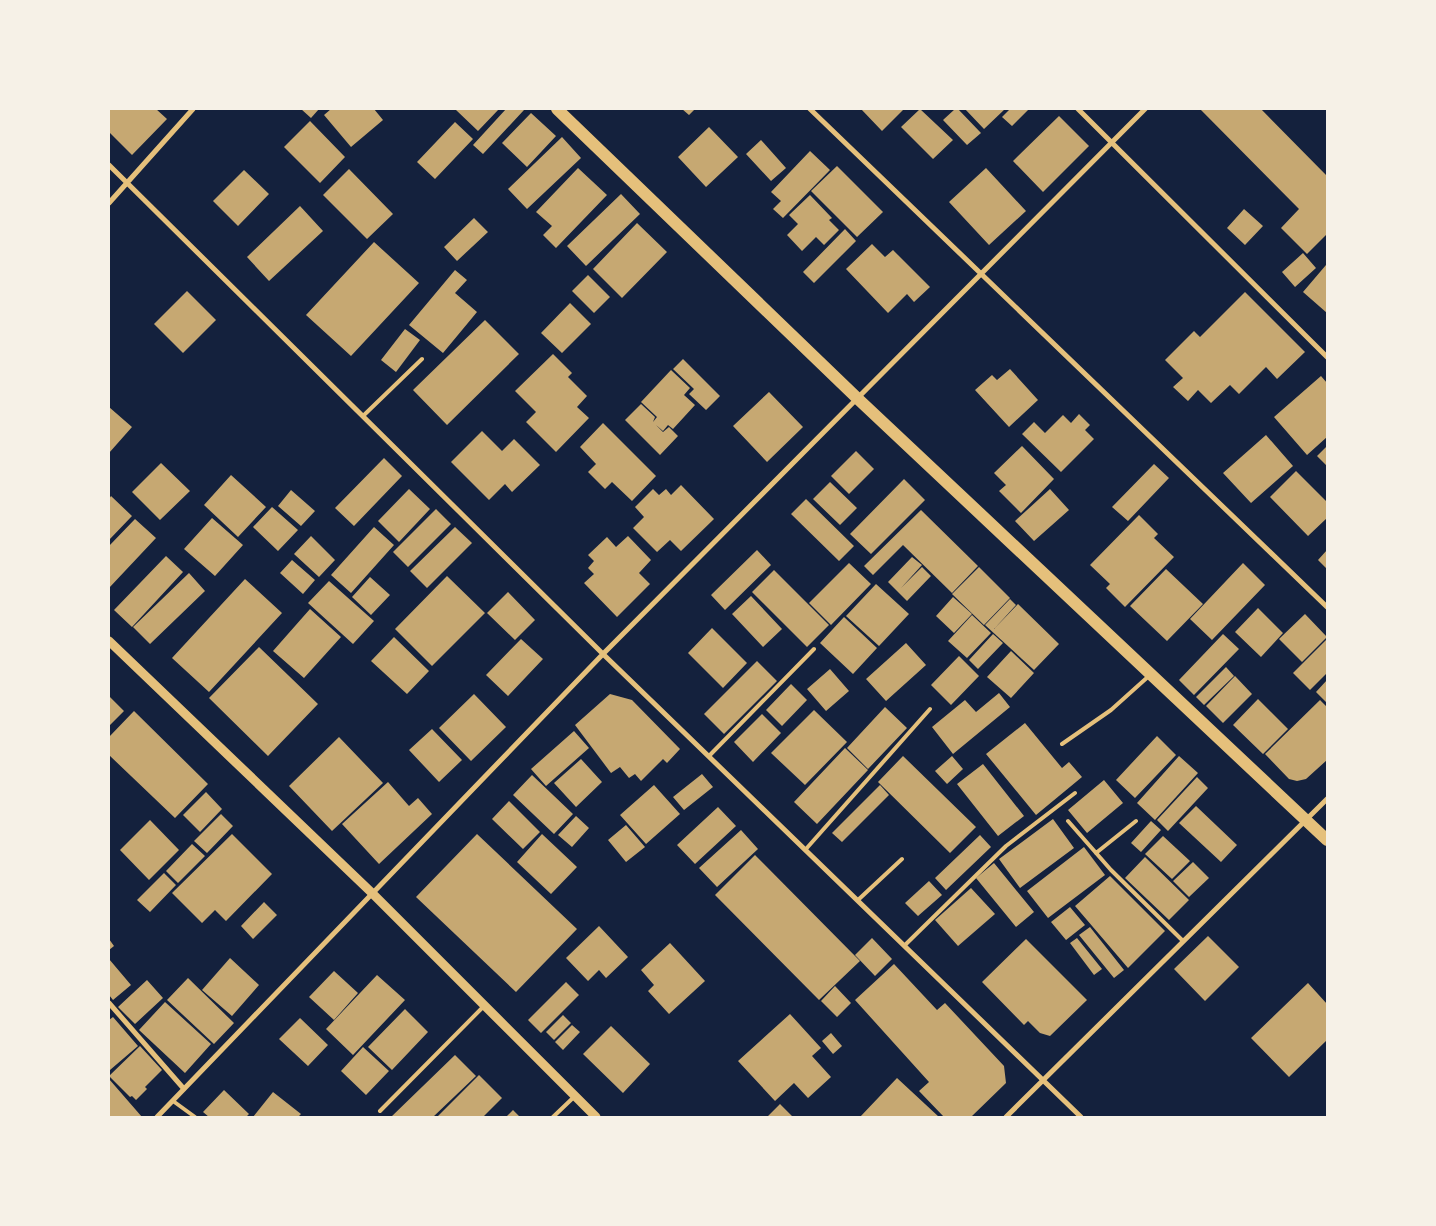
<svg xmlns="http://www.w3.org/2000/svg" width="1436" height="1226" font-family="Poppins,sans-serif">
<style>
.building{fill:#c6a872}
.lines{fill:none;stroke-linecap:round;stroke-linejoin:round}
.service{stroke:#e5c07b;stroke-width:4}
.minor{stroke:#e5c07b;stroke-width:5}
.tertiary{stroke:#e5c07b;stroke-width:9}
.primary{stroke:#e5c07b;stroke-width:12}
</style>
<rect width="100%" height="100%" fill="#14213d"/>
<!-- building -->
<path class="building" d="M109,109H156L167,119L132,155L109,132Z
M301,109H319L311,118Z
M331,109H374L383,120L351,147L324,115Z
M457,109H499L478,131L456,110Z
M506,109L524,110L483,154L473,145Z
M682,109H695L689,115Z
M861,109H904L882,131Z
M920,109L953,140L933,159L901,127Z
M955,109H958L981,133L967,145L943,120Z
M965,109H1005L984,129Z
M1010,109H1029L1012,126L1002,117Z
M1200,109H1261L1327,176V234L1307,254L1281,228L1299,209Z
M531,113L556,136L527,167L502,143Z
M1059,116L1089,146L1043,192L1013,161Z
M310,121L345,157L320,183L284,147Z
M455,122L473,139L435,179L417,162Z
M709,127L738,157L706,187L678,157Z
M562,137L581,158L527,209L508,189Z
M761,140L786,168L771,181L746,154Z
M810,151L830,170L783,218L773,209L781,201L771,192Z
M837,166L883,212L857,237L811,191Z
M578,168L607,195L556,248L543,235L552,226L536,212Z
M986,168L1026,211L989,245L949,202Z
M349,169L393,214L367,239L323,195Z
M244,170L269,194L238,226L213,201Z
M621,194L640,214L586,266L567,246Z
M810,195L832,218L829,220L839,230L824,245L816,237L802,251L787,235L798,224L789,215Z
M300,206L323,231L269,281L247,257Z
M1244,209L1263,226L1245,245L1227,228Z
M474,218L488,232L457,261L444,247Z
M637,223L667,252L622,298L593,269Z
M845,229L856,241L814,283L803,272Z
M374,242L419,283L351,356L306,315Z
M872,244L885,257L893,250L930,287L914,302L907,294L888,313L846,269Z
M1303,253L1316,268L1295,287L1282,272Z
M1326,265L1327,267V313L1303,292Z
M455,270L467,280L455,293L477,312L443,353L409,325Z
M588,275L610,297L594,313L572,291Z
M187,291L216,320L183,353L154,324Z
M1245,292L1305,352L1277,379L1266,367L1239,394L1230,385L1211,403L1198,390L1188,401L1173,387L1183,378L1165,360L1194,331L1200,337Z
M570,303L591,324L562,353L541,333Z
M485,320L519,354L447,425L413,390Z
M405,329L420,340L396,372L381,360Z
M553,354L572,373L568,377L587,396L577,407L589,418L556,452L526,422L536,412L515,391Z
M683,359L720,396L706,410L689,394L694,389L673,369Z
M1010,369L1038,400L1009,427L975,390L992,375L997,380Z
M671,370L690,388L684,395L695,405L673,429L668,425L663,431L656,425L663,432L669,427L678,436L660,455L625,420L641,404L655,417L653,422L657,417L641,402Z
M1321,376L1327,383V437L1307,455L1274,417Z
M769,392L803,427L767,462L733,426Z
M109,407L132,427L109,453Z
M1079,414L1090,425L1085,430L1094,439L1061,472L1022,434L1034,422L1045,433L1063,415L1071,423Z
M603,423L656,476L632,501L612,482L605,489L588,472L596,464L580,447Z
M482,431L502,451L514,439L540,465L512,492L505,484L489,500L451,462Z
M1266,435L1293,466L1251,503L1223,473Z
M1022,446L1054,479L1021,513L999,491L1006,485L994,473Z
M1327,446V466L1317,456Z
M856,451L874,469L849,494L831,476Z
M384,458L402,476L354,526L335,508Z
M161,463L190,491L160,520L132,492Z
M1154,464L1169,478L1128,521L1112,507Z
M1296,471L1327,502V518L1308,536L1270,497Z
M231,475L266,507L238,537L204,505Z
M904,479L925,500L871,554L850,534Z
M830,482L857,508L840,525L813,499Z
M681,485L714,519L681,551L670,540L657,552L633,528L644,517L635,507L653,489L659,495L666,489L671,495Z
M409,489L430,509L399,542L378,521Z
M1050,489L1069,510L1034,541L1015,521Z
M291,490L315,511L301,526L278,506Z
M111,496L132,516L109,540V499Z
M806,499L854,546L839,561L791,514Z
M272,507L298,530L278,551L253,527Z
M436,509L451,524L408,567L393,552Z
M921,510L978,566L952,593L903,545L873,575L864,566Z
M1139,515L1158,534L1154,538L1174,557L1125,607L1106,588L1110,584L1090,565Z
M212,518L243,545L215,576L184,549Z
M135,519L156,538L109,588V546Z
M374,527L394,545L351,593L331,575Z
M455,527L472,543L427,588L410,571Z
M311,536L335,560L319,577L294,554Z
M628,536L651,560L639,573L650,584L617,617L584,583L594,574L588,568L594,561L588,555L607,537L616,547Z
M757,550L771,565L725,610L711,595Z
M1327,550V569L1318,560Z
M166,556L183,572L132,627L114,610Z
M912,557L922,565L901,588L922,567L931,576L907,601L888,582Z
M292,560L315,580L303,594L280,573Z
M849,563L871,584L831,625L809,603Z
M1243,563L1265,585L1212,640L1190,619Z
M979,567L1010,598L984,625L952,594Z
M1166,569L1203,604L1167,641L1130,606Z
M774,570L829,625L807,647L752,592Z
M189,573L205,591L150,644L133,627Z
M447,576L485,613L432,666L395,629Z
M370,577L390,595L371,615L352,597Z
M245,579L282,613L209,692L172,658Z
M329,581L374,621L353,644L308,603Z
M876,584L909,614L879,646L846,616Z
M508,592L535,620L515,640L487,613Z
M751,596L782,629L763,647L732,614Z
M953,597L972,614L954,633L936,616Z
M1010,599L1016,605L994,629L1018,604L1059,644L1034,670L985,625Z
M1258,608L1283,633L1261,657L1235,632Z
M310,609L341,637L304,678L273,651Z
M1305,614L1327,637L1302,662L1279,639Z
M972,615L991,633L967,658L948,641Z
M844,617L877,648L853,674L820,643Z
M712,628L747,663L723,688L688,653Z
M993,634L1003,643L978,669L969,660Z
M1223,634L1239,649L1194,695L1179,680Z
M394,637L429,671L407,694L371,661Z
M521,639L543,659L508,696L486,675Z
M1327,639V673L1310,690L1293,673Z
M906,643L926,665L886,701L866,679Z
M259,647L318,704L268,756L209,698Z
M1011,651L1034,673L1011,698L987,677Z
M959,656L979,676L951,705L931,685Z
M757,661L777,681L724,734L704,714Z
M1226,667L1234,676L1204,705L1196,697Z
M830,669L849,691L826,711L807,689Z
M1235,676L1252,694L1223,723L1206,706Z
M1327,680V703L1316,692Z
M791,684L807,700L782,726L766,710Z
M999,693L1010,707L953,754L932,727L965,700L976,712Z
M474,694L506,727L471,761L439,728Z
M610,694L632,700L680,749L667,763L663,759L641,781L635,774L629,778L620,767L611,773L575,725Z
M109,696L124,711L109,726Z
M1258,699L1288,729L1263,754L1233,725Z
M1320,700L1327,707V760L1306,779L1297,781L1289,779L1265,754Z
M885,707L907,728L868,769L847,748Z
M814,710L847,742L805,785L771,753Z
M134,711L208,784L175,818L109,755V737Z
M762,714L781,733L753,762L734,742Z
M1025,723L1062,768L1069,762L1082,777L1036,815L986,754Z
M432,729L462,760L439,782L409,750Z
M574,731L589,748L546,786L531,769Z
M1157,736L1176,755L1135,798L1116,780Z
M339,737L383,783L332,831L289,786Z
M845,748L868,770L817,824L794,802Z
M903,756L976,827L950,853L878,782Z
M952,756L963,769L947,784L935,771Z
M1179,756L1198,773L1155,820L1137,803Z
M581,759L602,782L576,807L554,783Z
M983,764L1024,816L998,836L957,784Z
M702,774L713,787L684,810L673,797Z
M532,775L573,814L554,834L513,795Z
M1197,777L1208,788L1168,831L1157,820Z
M1104,780L1123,803L1087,833L1068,810Z
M388,782L409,806L418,798L432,814L379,864L342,824Z
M654,785L680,814L646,844L620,815Z
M880,785L889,795L842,842L832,833Z
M206,792L222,809L200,832L183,815Z
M509,801L540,832L523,849L492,819Z
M1196,806L1237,845L1221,862L1179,823Z
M718,807L736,826L695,864L677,845Z
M221,814L233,826L207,853L194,841Z
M576,816L589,828L572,847L558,835Z
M1053,819L1074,848L1020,888L999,859Z
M150,820L179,850L149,880L120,850Z
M1151,821L1161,830L1141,852L1131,843Z
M626,825L645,847L626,862L608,840Z
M741,830L758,849L717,887L699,868Z
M232,834L272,874L226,921L215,910L202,923L172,893Z
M477,834L577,929L516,992L416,897Z
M542,834L577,867L551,894L517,862Z
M980,835L991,847L946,890L935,878Z
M1163,836L1190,861L1172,879L1145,854Z
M192,844L205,856L178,883L166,871Z
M1084,847L1105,875L1048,918L1027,891Z
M755,855L860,961L819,1000L715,895Z
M1145,857L1189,900L1169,920L1125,878Z
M1193,862L1209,878L1189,897L1173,881Z
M994,863L1034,912L1016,927L976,878Z
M164,873L176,885L150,912L137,900Z
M1110,876L1165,931L1128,968L1075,906Z
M929,881L942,895L918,916L905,903Z
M971,888L995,914L958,946L935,920Z
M264,902L277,915L253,939L241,926Z
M1070,907L1085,925L1066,940L1051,922Z
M599,926L628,957L606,978L599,970L588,981L566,958Z
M1090,927L1124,970L1114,978L1079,935Z
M1208,936L1239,967L1205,1001L1174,969Z
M872,938L892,959L875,976L855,955Z
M1077,938L1102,969L1094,975L1070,943Z
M109,939L114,946L109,950Z
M1026,939L1087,1000L1050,1036L1040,1033L1028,1021L1024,1025L982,982Z
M670,943L705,981L669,1014L648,991L654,985L641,970Z
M230,958L259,985L232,1016L202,990Z
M109,959L131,985L113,1000L109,995Z
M894,964L937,1010L945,1003L1004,1066L1006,1083L971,1117H944L919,1091L929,1082L855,1000Z
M334,971L358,993L334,1020L309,997Z
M377,975L405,1000L353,1055L326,1029Z
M188,978L234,1023L214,1044L167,1000Z
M147,980L163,998L135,1024L118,1007Z
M566,982L579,995L541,1033L528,1020Z
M1308,983L1327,1004V1040L1289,1077L1251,1038Z
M835,986L851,1003L837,1017L821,1001Z
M165,1002L211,1044L185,1073L139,1030Z
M405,1009L428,1032L392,1070L368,1047Z
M790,1014L821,1048L812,1056L831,1077L808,1098L794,1083L775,1101L738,1061Z
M563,1015L571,1023L554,1040L546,1032Z
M113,1017L138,1046L110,1070L109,1020Z
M300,1018L328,1045L308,1066L279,1039Z
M572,1025L580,1032L563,1050L555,1042Z
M611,1026L650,1064L623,1093L583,1054Z
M831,1033L842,1046L833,1054L822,1041Z
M140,1046L162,1070L145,1087L147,1089L136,1100L132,1096L130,1097L109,1076Z
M363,1047L389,1071L366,1095L341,1071Z
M455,1055L476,1076L433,1117H391Z
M479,1075L502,1098L483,1117H437Z
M897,1078L939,1117H860Z
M109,1079L142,1117H109Z
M224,1090L249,1114L246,1117H209L203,1112Z
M273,1092L301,1114L298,1117H253Z
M780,1104L793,1117H767Z
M513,1110L520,1117H506Z"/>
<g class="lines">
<!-- service -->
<path class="service" d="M363,416L422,359
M1062,744L1111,710L1150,675
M709,756L814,649
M1068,821L1111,870L1183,941
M806,849L930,709
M1096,853L1136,821
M858,900L902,859
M905,945L1006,846L1075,793
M173,1101L195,1117
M380,1111L484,1006
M553,1117L575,1096"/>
<!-- minor -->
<path class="minor" d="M810,109L1327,607
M1078,109L1327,357
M109,165L603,654L1081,1117
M109,203L193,109
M109,1003L184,1089
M157,1117L603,654L1145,109
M1006,1117L1327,799"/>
<!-- tertiary -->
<path class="tertiary" d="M109,641L372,893L596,1117"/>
<!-- primary -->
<path class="primary" d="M557,109L857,398L1327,840"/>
</g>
<!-- border -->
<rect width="1436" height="1226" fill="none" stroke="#f6f1e7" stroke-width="220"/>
</svg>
